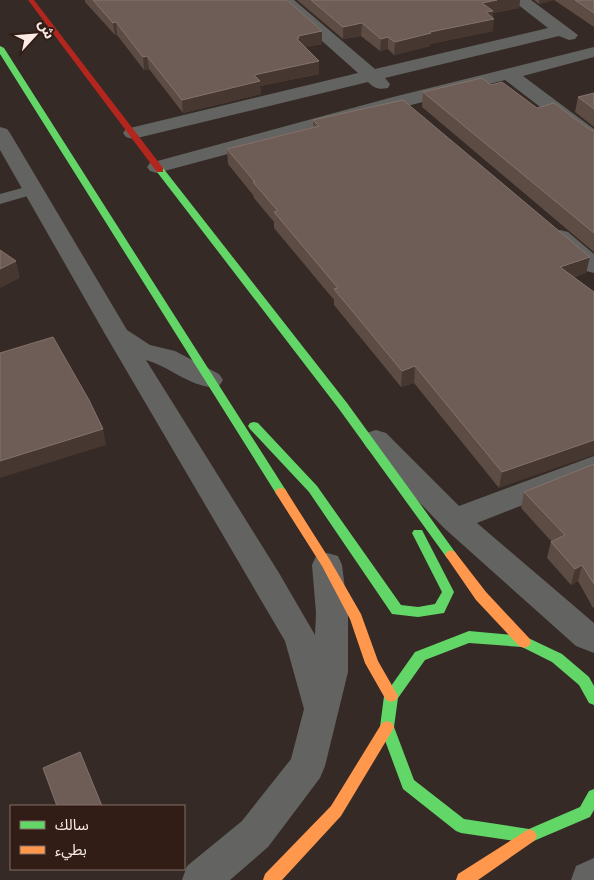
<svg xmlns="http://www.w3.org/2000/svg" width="594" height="880" font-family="'IBM Plex Sans','Noto Sans Arabic',sans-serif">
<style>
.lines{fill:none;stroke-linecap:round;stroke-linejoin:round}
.lane{fill:#636461;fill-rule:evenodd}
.street{fill:#636461;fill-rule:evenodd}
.fast{fill:#63d668;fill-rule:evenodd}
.slow{fill:#ff974d;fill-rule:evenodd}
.jam{fill:#b3261e;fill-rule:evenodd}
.wall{fill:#5d4c44}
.shaded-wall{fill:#463730}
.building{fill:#6e5d56;stroke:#84736c}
</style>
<rect width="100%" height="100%" fill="#352a25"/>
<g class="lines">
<!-- lane -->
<path class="lane" d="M33,185L38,187L41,190L38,193L0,204V194Z"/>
<!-- street -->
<path class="street" d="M276,0H294L375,69L548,28L512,0H531L578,35L575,39L569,40L559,36L385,78L390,84L388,88C378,90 374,88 368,82L133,139L126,137L123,133L126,129L358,73Z
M594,47V57L523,76L594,129V145L587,143L505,80L157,173L150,171L147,167L150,163L393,97Z
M0,127L7,129L10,133L127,330L150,345L175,351L219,374L223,380L219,386C197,392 169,366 146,360L279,573L315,635L316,613L312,565L316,556L327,553L338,556L342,565L348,613V672L325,766L320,778L268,847L230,880H182L187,866L242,821L291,759L304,709L285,641L105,334L0,150Z
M560,230L568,232L594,254V273L586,271L552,242L549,237L552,232Z
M376,430L386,433L459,506L594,456V477L477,523L594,623V653L576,646L444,528L366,447L362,440L366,433Z
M594,858V880H571L576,866Z"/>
<!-- fast -->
<path class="fast" d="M0,46L4,48L285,489L287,492L285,495H277L0,54Z
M160,167L163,168L347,403L455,552L457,555L455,558L451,560L447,558L339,409L157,172L156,170Z
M254,422L258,423L317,486L401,605L418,607L435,604L442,592L412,533L414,530H422L454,592L444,613L418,617L392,614L309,492L250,429L248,426L250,423Z
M469,631L524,636L562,654L589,677L594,686V705L589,703L579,685L552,662L522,647L469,643L425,660L398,698L394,727L414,780L464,819L529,829L580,807L589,791L594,789V810L590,817L529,843L461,833L456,831L403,789L380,727L384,696L415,652Z"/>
<!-- slow -->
<path class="slow" d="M281,488L285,489L330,560L361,614L378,661L398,696L396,700L391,702L386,700L365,663L350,619L322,566L275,492L277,489Z
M451,550L455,552L486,592L529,638L531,642L529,646L524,648L519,646L476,600L445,555L447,552Z
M387,721L392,723L394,727L392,731L341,816L282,880H263L265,874L331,806L382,723Z
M529,829L534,831L537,836L534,841L478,880H456L458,874Z"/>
<!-- jam -->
<path class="jam" d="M28,0H34L163,168V172H157Z"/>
</g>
<!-- wall -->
<path class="wall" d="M85,0H287L322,31V44L305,47L319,74L260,86L261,94L183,113L149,69L144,70L117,35H115L85,2Z
M297,0H520L519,8L493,13V31L430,44V46L394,55L388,49L380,51L361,36L343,39Z
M534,0H594V27L554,0L539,4Z
M491,85L537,108L594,131V252L422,107L423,92Z
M594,93V127L575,112L578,97Z
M313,120L586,273L574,277L499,488L414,383L401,387L334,305V300L274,228V222L254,198L253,195L228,164L227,149L313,127Z
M594,464V607L593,608L578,581L571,585L547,558L551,541L521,508L524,492Z"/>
<!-- shaded-wall -->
<path class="shaded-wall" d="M497,0H520L519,8L493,13L492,19H494L493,31L430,44V46L394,55L395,42L430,32L482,3Z
M539,0H554L539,4Z
M116,22L117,35H115L113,23Z
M362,23L361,36L343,39V27Z
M322,31V44L299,49L297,39L298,36Z
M388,37V49L380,51L381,39Z
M147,56L149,69L144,70L143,57Z
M319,61V74L260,86L261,94L183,113L182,100L254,75Z
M590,257L586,273L557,283L560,267Z
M16,261L20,278L0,288V269Z
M415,366L414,383L401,387L402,371Z
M103,429L106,445L0,478V461Z
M594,440V455L499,488L502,472Z
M582,565L578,581L571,585L575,569Z"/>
<!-- building -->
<path class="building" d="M93,0H287L322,31L298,36L299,38L297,39L319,61L254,75L260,81L182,100L147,56L143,57L116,22L113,23Z
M311,0H497L482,3L493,11L486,12L494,19L430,32L431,33L395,42L388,37L381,39L362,23L343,27Z
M575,0H594V13Z
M482,78L491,85L502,82L537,108L554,103L589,129L594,131V233L423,92Z
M594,93V109L578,97Z
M403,100L590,257L560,267L594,292V440L502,472L415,366L402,371L334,289L338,288L274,212L278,211L253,182H255L227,149L319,126L313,120Z
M0,250L16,261L0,269Z
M53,337L89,400L103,429L0,461V353Z
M594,464V584L582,565L575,569L551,542L565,535L524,492Z
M80,752L102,806H57L43,768Z"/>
<!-- legend -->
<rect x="10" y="805" width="175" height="65" fill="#311d15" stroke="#816f69"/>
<rect x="20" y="821" width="25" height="8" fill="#63d668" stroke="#816f69"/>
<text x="55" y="830" font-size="15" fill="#faebe6">سالك</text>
<rect x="20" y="846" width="25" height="8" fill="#ff974d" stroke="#816f69"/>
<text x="55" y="855" font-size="15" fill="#faebe6">بطيء</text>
<!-- north arrow -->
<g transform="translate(35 35) rotate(64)" stroke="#311d15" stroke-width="4" paint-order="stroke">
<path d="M0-4L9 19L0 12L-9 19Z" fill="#faebe6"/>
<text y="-8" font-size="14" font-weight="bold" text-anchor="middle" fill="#faebe6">ش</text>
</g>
</svg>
